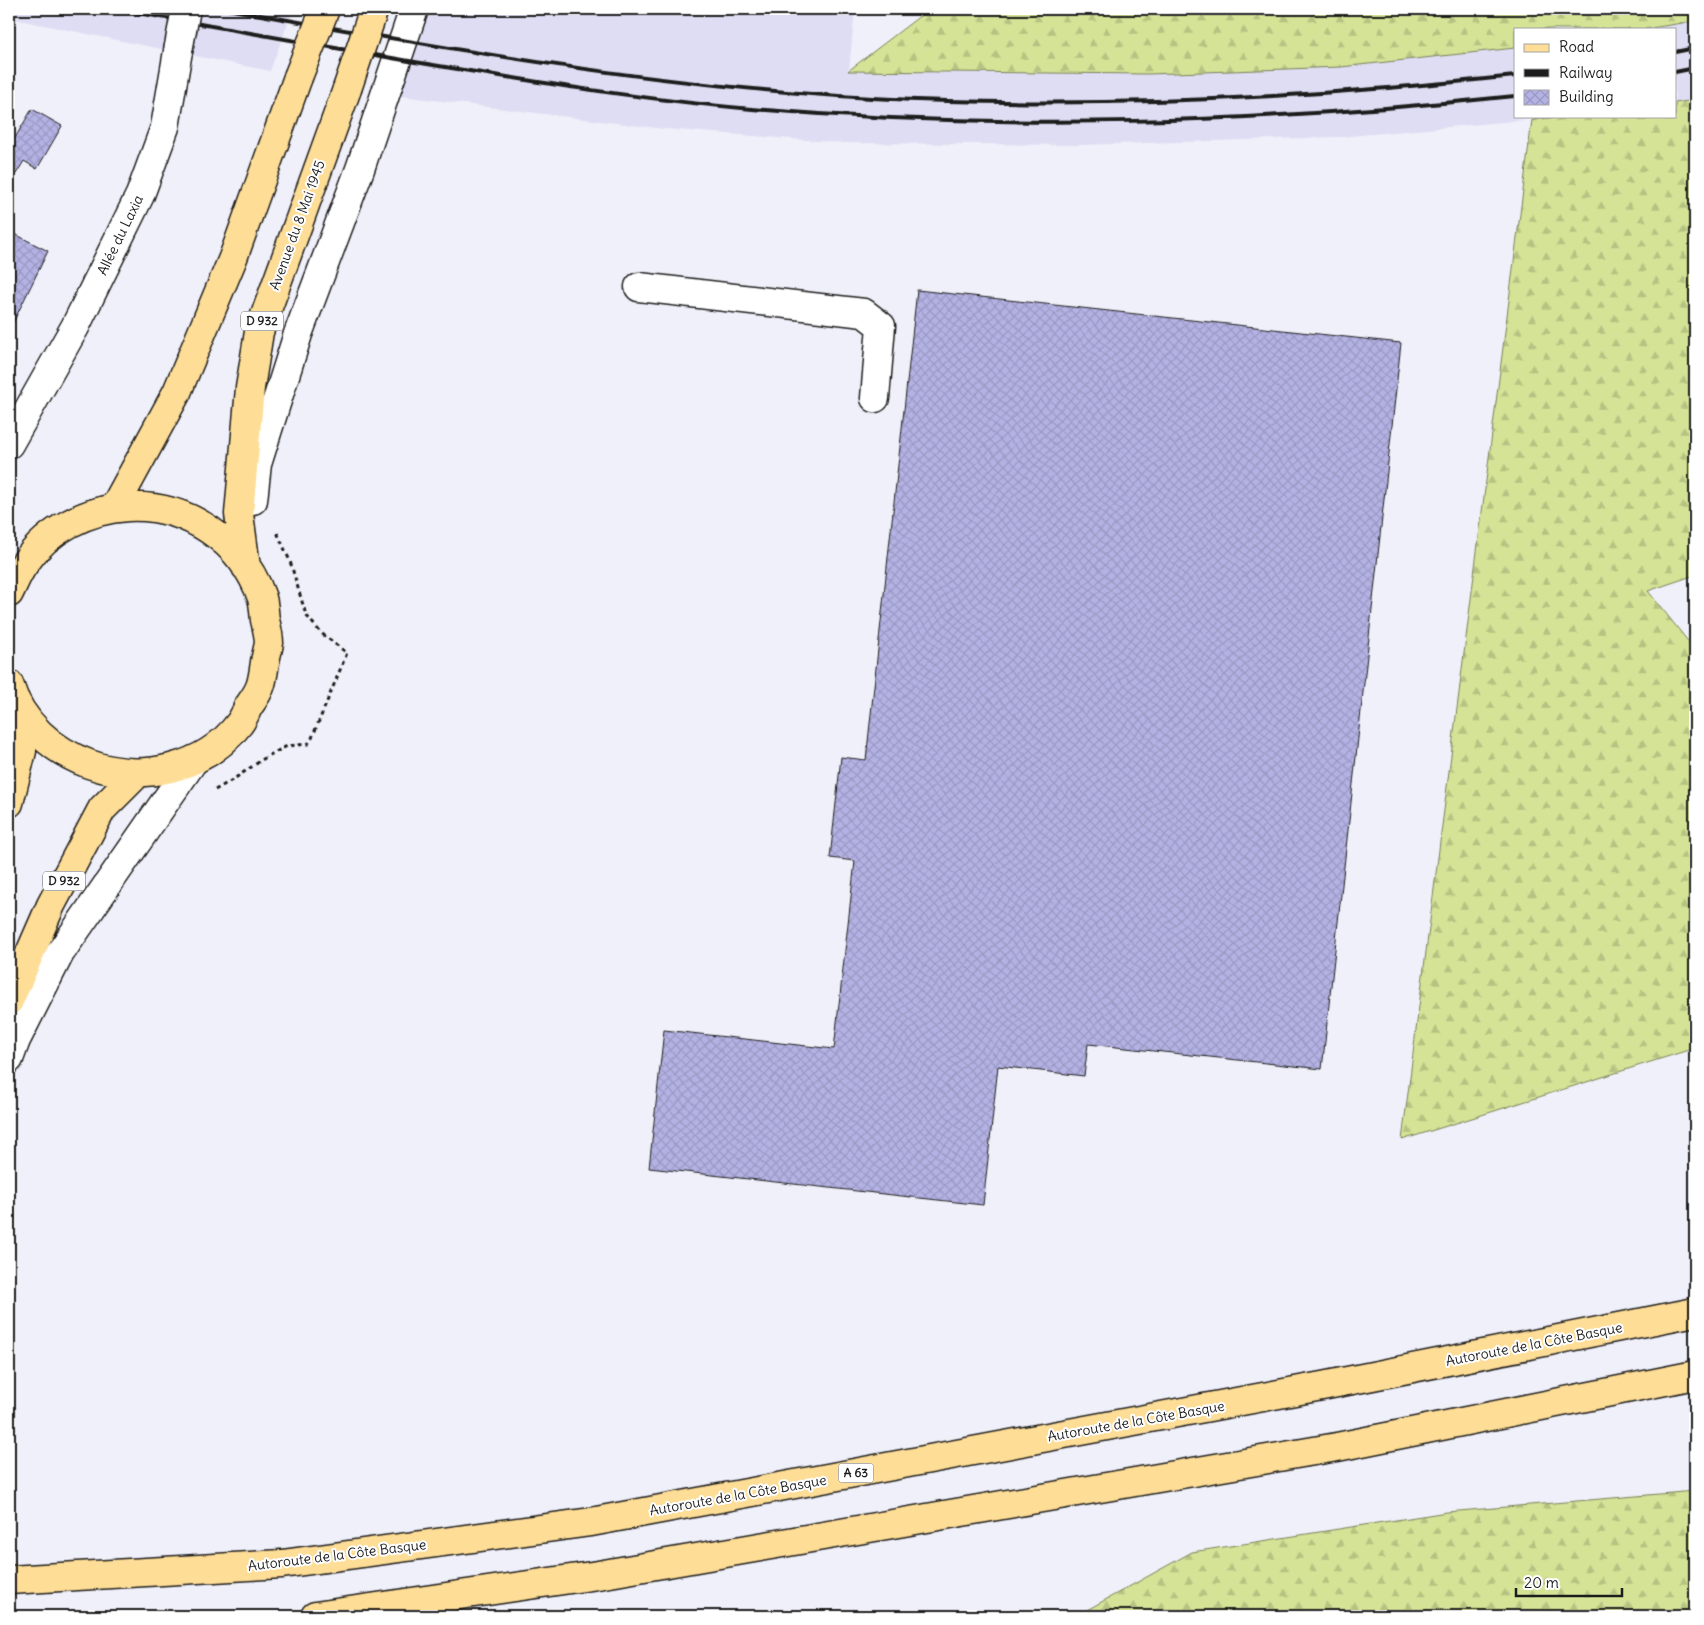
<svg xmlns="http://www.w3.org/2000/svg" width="1704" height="1625" font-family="Delius,sans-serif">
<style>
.built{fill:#deddf3}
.forest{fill:url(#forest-firs);stroke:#788059}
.building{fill:url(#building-cross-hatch);stroke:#1c1c1c}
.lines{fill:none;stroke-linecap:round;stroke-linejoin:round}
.minor-casing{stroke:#1c1c1c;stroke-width:31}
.major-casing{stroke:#1c1c1c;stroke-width:31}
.highway-casing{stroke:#1c1c1c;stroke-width:31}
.path{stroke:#1c1c1c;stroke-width:3;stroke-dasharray:4 4;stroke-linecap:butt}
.minor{stroke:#fff;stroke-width:28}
.major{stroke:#fedd96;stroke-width:28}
.highway{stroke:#fedd96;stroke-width:28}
.rail{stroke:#1c1c1c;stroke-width:4}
.minor-bridge-casing{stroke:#1c1c1c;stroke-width:31;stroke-linecap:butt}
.major-bridge-casing{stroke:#1c1c1c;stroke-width:31;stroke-linecap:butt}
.minor-bridge{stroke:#fff;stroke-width:28}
.major-bridge{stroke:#fedd96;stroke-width:28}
.labels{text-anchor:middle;stroke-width:4;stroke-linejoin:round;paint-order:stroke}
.shield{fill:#fff;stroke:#606060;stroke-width:1}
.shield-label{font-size:12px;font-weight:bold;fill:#1c1c1c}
.street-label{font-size:14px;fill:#1c1c1c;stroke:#fff}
</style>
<defs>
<pattern id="forest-firs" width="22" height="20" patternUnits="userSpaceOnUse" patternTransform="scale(1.25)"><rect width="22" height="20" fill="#d4e396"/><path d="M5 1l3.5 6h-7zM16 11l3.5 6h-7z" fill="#b5c281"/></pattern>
<pattern id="building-cross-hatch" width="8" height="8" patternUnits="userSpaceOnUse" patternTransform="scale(1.25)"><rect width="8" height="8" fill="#b4b2e4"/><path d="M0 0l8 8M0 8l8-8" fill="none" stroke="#9a98c3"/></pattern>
</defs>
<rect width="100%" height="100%" fill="#f0f0fa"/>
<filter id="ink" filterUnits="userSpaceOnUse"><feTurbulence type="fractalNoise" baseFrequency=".02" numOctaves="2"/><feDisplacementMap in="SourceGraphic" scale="10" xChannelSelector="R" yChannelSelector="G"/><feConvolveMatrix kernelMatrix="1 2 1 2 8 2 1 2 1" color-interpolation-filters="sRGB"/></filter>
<g filter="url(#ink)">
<!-- built -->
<path class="built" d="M9,9H293L270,71L9,18Z
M378,9H855L849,71L1148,74L1341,67L1515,48V116H1566L1340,137L1080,145L844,143L664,129L385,94L418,17Z
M1695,21V100L1675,103V29H1645Z"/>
<!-- forest -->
<path class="forest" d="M929,9H1695V21L1645,29H1515V48L1341,67L1148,74L848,71Z
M1695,100V575L1648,591L1695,650V1048L1402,1140L1532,120L1566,116H1675V103Z
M1695,1491V1616H1076L1192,1552L1447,1512Z"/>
<!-- building -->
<path class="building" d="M32,109L62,126L37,169L24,161L16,174L9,169V148Z
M9,231L48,251L9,331Z
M917,290L1401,343L1322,1069L1088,1044L1084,1076L998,1066L983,1205L649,1168L664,1030L834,1049L855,861L830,858L841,757L866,760Z"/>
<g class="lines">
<!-- minor casing -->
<g class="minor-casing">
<path id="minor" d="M639,287L864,313L881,326L875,398
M9,444L75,327L140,195L165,127L178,51
M253,500L257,464L298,334L360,169L414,9
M9,1059L16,1040L60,953L194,760"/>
</g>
<!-- major casing -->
<g class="major-casing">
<path id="major" d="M114,508L177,392L233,258L298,77
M246,567L239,514L250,388L259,332L347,89
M9,593C14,583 18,572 25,563C47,530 88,509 128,507C187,504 242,541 262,598C264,605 264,613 265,620C267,628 269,636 269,643C268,649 266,656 265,662C264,669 263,677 261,684C259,692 253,700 248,707C246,712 243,719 239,724C205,769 141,783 89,764C53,751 20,722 9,684
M9,803L22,751V713
M9,1001L51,905L102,809L138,773"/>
</g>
<!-- highway casing -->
<g class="highway-casing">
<path id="highway" d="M9,692L11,693
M9,1580L282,1564L591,1522L1322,1386L1695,1312
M315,1616L598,1575L1337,1447L1695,1375"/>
</g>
<!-- path -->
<path class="path" d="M215,790L234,779L266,757L287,746L308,744L312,738L347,653L321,633L306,615L290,561L276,530"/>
<!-- minor -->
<use href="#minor" class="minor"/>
<!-- major -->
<use href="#major" class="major"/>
<!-- highway -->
<use href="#highway" class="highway"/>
<!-- rail -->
<path class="rail" d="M116,9C213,27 311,44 409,61C523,80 637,99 752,109C1009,131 1259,123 1515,96
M227,9C440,48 655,86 872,98C1087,109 1301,99 1515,76
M1675,52L1695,48
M1675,72L1695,68"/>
<!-- minor-bridge casing -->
<g class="minor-bridge-casing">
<path id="minor-bridge" d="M178,51L186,9"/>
</g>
<!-- major-bridge casing -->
<g class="major-bridge-casing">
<path id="major-bridge" d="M298,77L325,9
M347,89L374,9"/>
</g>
<!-- minor-bridge -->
<use href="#minor-bridge" class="minor-bridge"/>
<!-- major-bridge -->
<use href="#major-bridge" class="major-bridge"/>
</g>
</g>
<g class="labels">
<!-- shield labels -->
<g class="shield">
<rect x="241" y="311.5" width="42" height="19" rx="4"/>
<rect x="43" y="871.5" width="42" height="19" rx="4"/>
<rect x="838.5" y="1463.5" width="35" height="19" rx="4"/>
</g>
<g class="shield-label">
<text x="262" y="325">D 932</text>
<text x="64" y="885">D 932</text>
<text x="856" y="1477">A 63</text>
</g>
<!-- street labels -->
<g class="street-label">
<text transform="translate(297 225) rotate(-70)" y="5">Avenue du 8 Mai 1945</text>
<text transform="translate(120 235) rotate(-64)" y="5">Allée du Laxia</text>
<text transform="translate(1534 1344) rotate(-11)" y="5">Autoroute de la Côte Basque</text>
<text transform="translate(1136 1421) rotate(-10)" y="5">Autoroute de la Côte Basque</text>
<text transform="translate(738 1495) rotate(-10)" y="5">Autoroute de la Côte Basque</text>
<text transform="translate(337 1555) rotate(-7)" y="5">Autoroute de la Côte Basque</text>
</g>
</g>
<!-- margin -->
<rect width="1704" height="1625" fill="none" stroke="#fff" stroke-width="30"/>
<rect x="15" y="15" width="1674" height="1595" fill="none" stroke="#1c1c1c" stroke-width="2" filter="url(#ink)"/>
<!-- legend -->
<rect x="1514" y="28" width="162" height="90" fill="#ffffff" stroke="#a4a4a4"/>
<rect x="1524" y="44" width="25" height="8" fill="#fedd96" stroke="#a4a4a4"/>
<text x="1559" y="52" font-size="15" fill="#1c1c1c">Road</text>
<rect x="1524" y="69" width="25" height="8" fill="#1c1c1c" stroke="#a4a4a4"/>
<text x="1559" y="78" font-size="15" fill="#1c1c1c">Railway</text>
<rect x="1524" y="90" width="25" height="15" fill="url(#building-cross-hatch)" stroke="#a4a4a4"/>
<text x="1559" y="102" font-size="15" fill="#1c1c1c">Building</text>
<!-- scale -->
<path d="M1516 1588v8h106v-8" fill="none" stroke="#1c1c1c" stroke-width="2.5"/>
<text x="1524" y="1588" font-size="15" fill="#1c1c1c" stroke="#ffffff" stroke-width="4" paint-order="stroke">20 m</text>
</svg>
